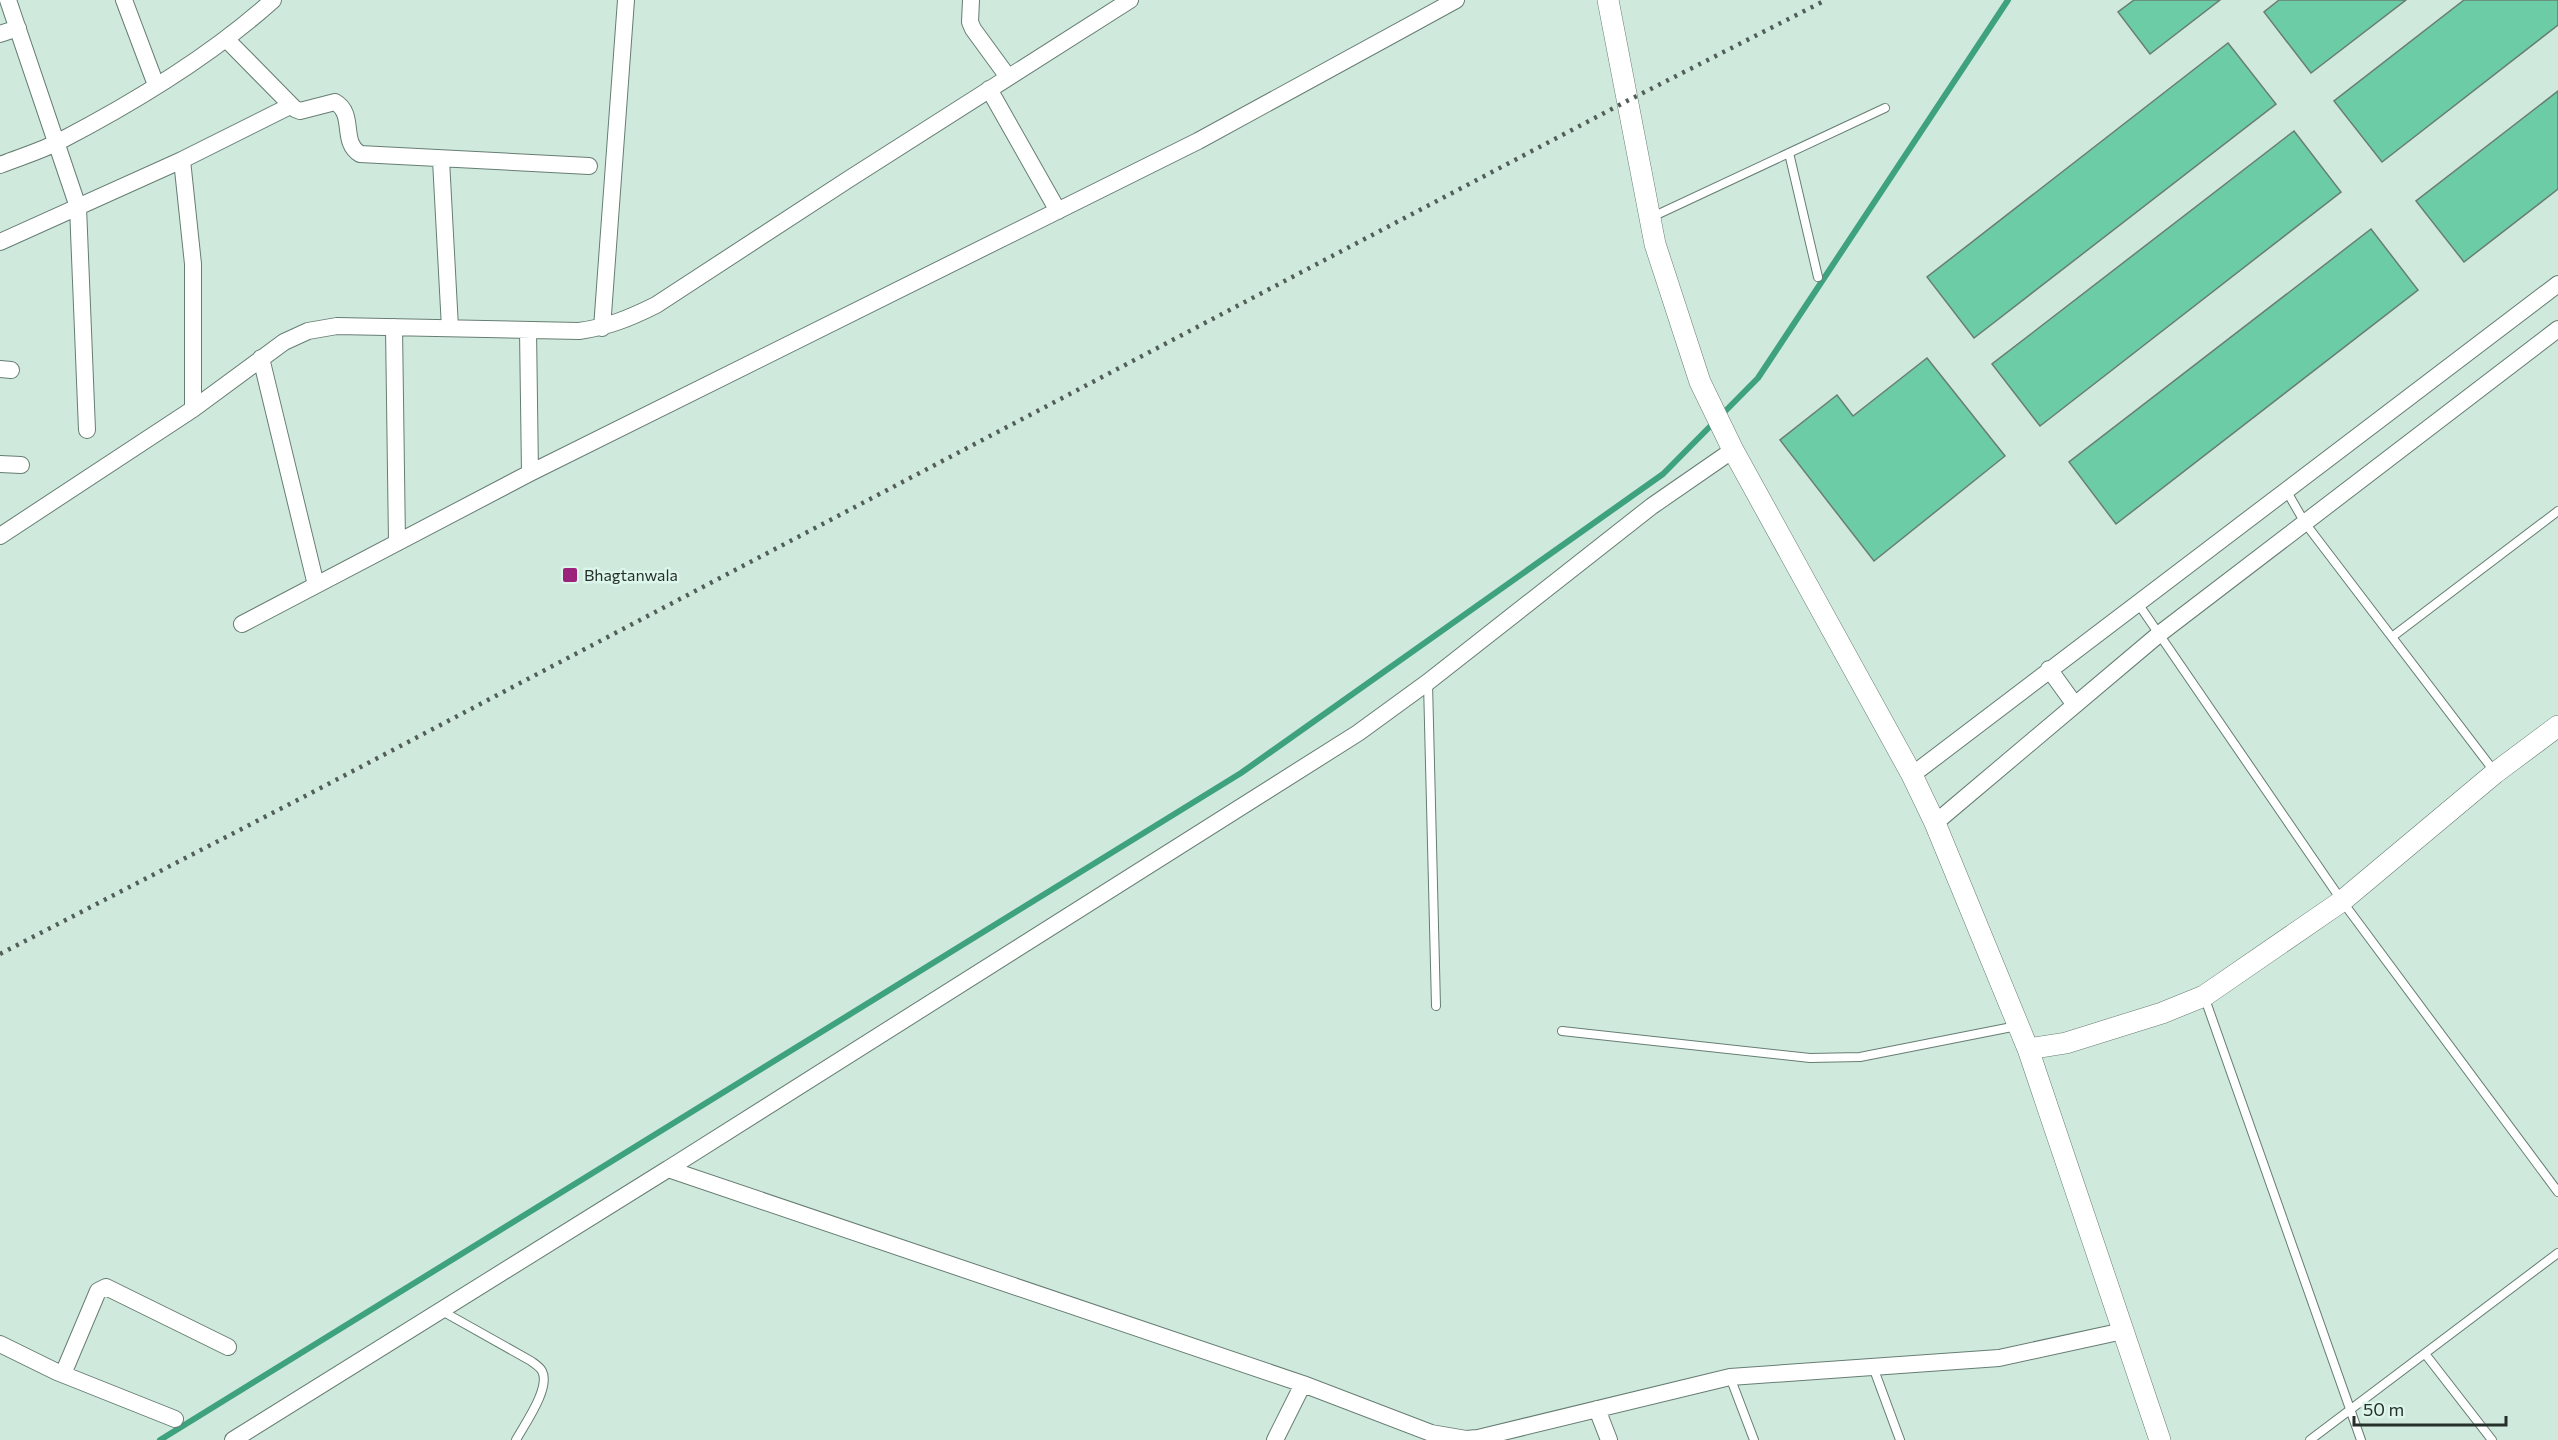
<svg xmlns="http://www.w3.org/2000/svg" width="2558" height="1440" font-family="Commissioner,sans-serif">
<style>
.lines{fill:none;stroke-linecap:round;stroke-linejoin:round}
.stream{stroke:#3fa27f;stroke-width:6}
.building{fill:#6ccca6;stroke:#687e74;stroke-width:1.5}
.service-casing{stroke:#667d73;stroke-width:10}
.minor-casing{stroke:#667d73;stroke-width:18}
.tertiary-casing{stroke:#667d73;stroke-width:22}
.service{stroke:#fff;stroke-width:8}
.minor{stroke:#fff;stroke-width:16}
.tertiary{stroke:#fff;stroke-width:21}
.rail{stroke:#515f58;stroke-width:4.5;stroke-dasharray:3 6;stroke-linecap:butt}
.poi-dot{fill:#9c237c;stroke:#ddf6eb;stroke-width:2}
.labels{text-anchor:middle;stroke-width:5;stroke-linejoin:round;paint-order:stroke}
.poi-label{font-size:16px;fill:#26302b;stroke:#ddf6eb;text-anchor:start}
</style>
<rect width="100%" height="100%" fill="#d0e9dd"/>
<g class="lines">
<!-- stream -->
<path class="stream" d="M160,1440L1241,773L1663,474L1758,378L2008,0"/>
</g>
<!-- building -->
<path class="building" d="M2134,0H2220L2150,54L2118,12Z
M2279,0H2406L2311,73L2264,12Z
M2464,0H2558V25L2382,162L2334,101Z
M2228,43L2276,104L1974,338L1927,277Z
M2558,91V189L2464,262L2416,201Z
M2294,131L2341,192L2040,426L1992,364Z
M2371,229L2418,290L2116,524L2069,462Z
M1927,358L2005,456L1874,561L1780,440L1837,395L1853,416Z"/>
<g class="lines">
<!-- service casing -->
<g class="service-casing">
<path id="service" d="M1789,153L1818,277
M1650,218L1885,108
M2286,490L2305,523L2494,771
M2137,602L2342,901L2558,1192
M2392,637L2558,511
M1428,683L1436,1006
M2204,996L2361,1440
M1562,1031L1810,1058L1860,1057L2017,1026
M442,1311L531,1361C535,1364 540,1367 542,1371C551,1388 524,1425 516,1440
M2426,1355L2492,1440
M1873,1367L1900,1440
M1730,1377L1754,1440
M2310,1440L2558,1253"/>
</g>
<!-- minor casing -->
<g class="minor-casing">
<path id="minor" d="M8,0L78,207L87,430
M124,0L156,85
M971,0L970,22L973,29L1008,77
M0,34L18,28
M227,40L295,109L300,111L335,102C356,114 340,142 360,154L589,166
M989,89L1058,211
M182,160L193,264V409
M441,160L450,328
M0,165C20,157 41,151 60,141C135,102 210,57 273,0
M0,242L182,160L290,106
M394,327L397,543
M602,328L626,0
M528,330L530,473
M261,358L316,585
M0,369L11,370
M0,464L21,465
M0,536L193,409L284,342L308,331L337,326L579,331C608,327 630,318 656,305L849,179L1130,0
M242,624L530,473L1198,141L1456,0
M2049,669L2075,705
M1912,775L2558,284
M1935,823L2158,635L2558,329
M668,1169L1358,733L1428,682L1652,506L1733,450
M0,1344L57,1372L175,1419
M63,1374L98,1291L106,1287L228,1347
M1597,1409L1609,1440
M233,1440L668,1169L1303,1384L1431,1433L1466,1439L1478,1438L1730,1377L1999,1358L2123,1331
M1275,1440L1303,1384"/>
</g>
<!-- tertiary casing -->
<g class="tertiary-casing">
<path id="tertiary" d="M1608,0L1655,244L1700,382L1733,450L1912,775L1935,823L2028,1049L2160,1440
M2028,1049L2066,1043L2162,1013L2204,996L2342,901L2495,773L2558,726"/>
</g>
<!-- service -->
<use href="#service" class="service"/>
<!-- minor -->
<use href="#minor" class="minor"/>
<!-- tertiary -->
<use href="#tertiary" class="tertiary"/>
<!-- rail -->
<path class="rail" d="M0,954L313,792L1627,101L1826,0"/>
</g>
<!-- markers -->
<rect class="poi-dot" x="562" y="567" width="16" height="16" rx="3"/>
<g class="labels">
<!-- poi labels -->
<g class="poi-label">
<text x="584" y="581">Bhagtanwala</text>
</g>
</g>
<!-- scale -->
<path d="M2354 1416v9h152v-9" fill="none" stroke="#26302b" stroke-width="3"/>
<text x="2363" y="1416" font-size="18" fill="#26302b" stroke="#ddf6eb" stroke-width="4.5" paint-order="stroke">50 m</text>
</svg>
